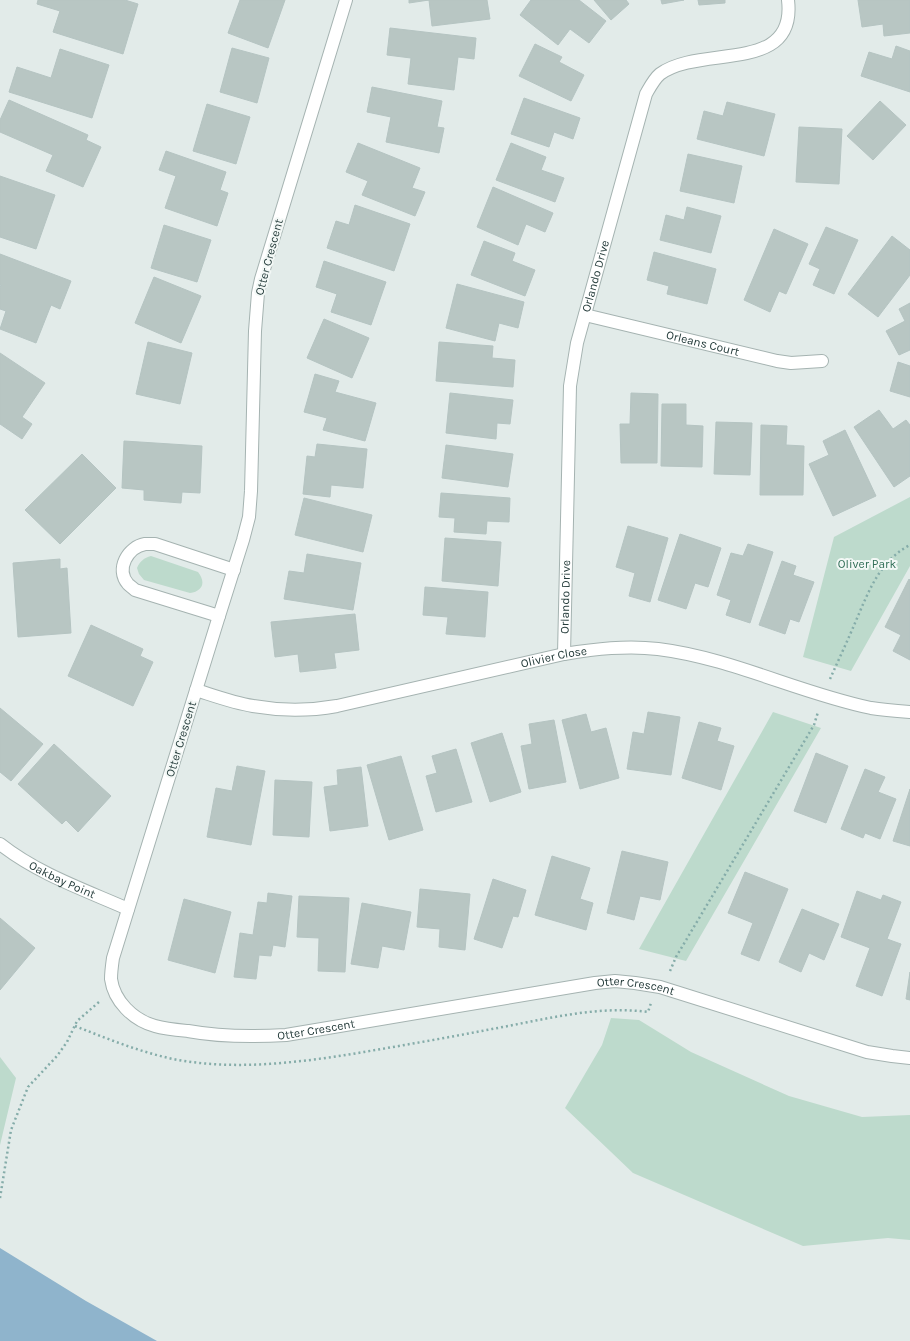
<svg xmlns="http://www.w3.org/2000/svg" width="910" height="1341" font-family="Karla,sans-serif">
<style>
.green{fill:#bddacc}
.water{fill:#8fb4cc}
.building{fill:#b8c6c3;stroke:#b5c4c2}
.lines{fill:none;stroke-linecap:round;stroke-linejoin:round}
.minor-casing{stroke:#a5b3b1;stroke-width:14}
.path{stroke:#85aca9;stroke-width:2.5;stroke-dasharray:2 3;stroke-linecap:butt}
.minor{stroke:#fff;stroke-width:12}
.labels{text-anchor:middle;stroke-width:4;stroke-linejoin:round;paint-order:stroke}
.street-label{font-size:12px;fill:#243b3a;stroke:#f3f8f6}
.park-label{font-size:12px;fill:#316e57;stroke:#f3f8f6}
</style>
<rect width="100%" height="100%" fill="#e2ebe9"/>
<!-- green -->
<path class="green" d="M910,497V566L851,671L803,657L834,537Z
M151,556L198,572C206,582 203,591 190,593L144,580L139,574L137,568C140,561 144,558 151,556Z
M773,712L821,728L686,961L639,949Z
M611,1018L639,1020L691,1052L789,1096L862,1117L910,1115V1240L888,1238L803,1246L633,1173L565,1108L602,1045Z
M0,1057L16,1078L0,1145Z"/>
<!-- water -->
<path class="water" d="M0,1248L86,1301L157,1341H0Z"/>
<!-- building -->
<path class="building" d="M38,0H125L138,4L123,54L53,32L60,11L37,4Z
M240,0H285L268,48L228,33Z
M409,0H487L490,19L432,26L429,0L409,3Z
M531,0H579L606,21L589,43L570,29L558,45L520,15Z
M594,0H626L629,4L611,20Z
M661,0H684L662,4Z
M698,0H725V3L699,5Z
M858,0H910V33L884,36L883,24L862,27Z
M390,28L476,38L474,59L458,57L454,90L408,84L411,58L387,55Z
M535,44L562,57L559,62L584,75L571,101L519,76Z
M896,46L910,51V92L861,76L869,52L892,59Z
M232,48L269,58L257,103L220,92Z
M60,49L109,65L92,118L9,92L17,67L51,78Z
M372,87L442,101L437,127L444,128L439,153L386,142L391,117L367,112Z
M524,98L580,118L573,139L554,132L549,147L511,134Z
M9,100L88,135L86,140L101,147L83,187L46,171L53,155L0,132V120Z
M880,101L906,125L873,160L847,136Z
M727,102L775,114L764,156L697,139L704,111L723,116Z
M207,104L250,117L236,164L193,151Z
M799,127L842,129L839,184L796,182Z
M358,143L420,168L412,188L425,192L415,216L362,195L368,181L346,172Z
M511,143L546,157L541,170L564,178L555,202L496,180Z
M166,151L226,172L220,190L228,193L217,226L165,208L176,176L159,170Z
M688,154L742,166L734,203L680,191Z
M0,176L55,195L36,249L0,237Z
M493,187L553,213L545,232L526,224L518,245L477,227Z
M355,205L410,224L394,271L327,248L336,221L349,225Z
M687,207L721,216L711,253L660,240L666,215L684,220Z
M164,225L211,240L197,282L151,268Z
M826,227L858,240L834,294L813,285L820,269L809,264Z
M774,229L808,244L786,294L779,291L770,312L744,300Z
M892,236L910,250V275L878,317L848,294Z
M484,241L515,253L512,261L535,270L525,296L471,275Z
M654,252L716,269L707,304L667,294L669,286L647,280Z
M0,254L71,281L60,309L51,305L36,343L0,329L6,311L0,309V288L1,285H0Z
M324,261L386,282L371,325L331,312L337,294L316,287Z
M154,277L201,296L181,343L135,323Z
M457,284L524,302L518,328L499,323L495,341L446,328Z
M910,303V350L899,355L886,331L905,321L899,309Z
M324,319L369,338L352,378L307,358Z
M148,342L192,353L180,404L136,394Z
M439,342L493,346L492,358L515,360L513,387L436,381Z
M0,353L45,383L22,417L32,424L22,439L0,424Z
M898,362L910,366V397L890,391Z
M315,374L339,381L335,392L376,403L365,441L323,430L327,418L304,412Z
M450,393L513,400L510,424L497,423L496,439L446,433Z
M631,393L658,394L657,463H621L620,424H630Z
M662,404H686V425L703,426L702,467L661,466Z
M879,410L893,429L906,420L910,425V476L894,487L854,427Z
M716,422L752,423L750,475L714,474Z
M761,425L787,426L786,445L804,446L803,495H760Z
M845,430L876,496L833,516L809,464L829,455L823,441Z
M124,441L202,446L200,493L182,492L181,503L144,500V490L122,488Z
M317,444L367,449L363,488L331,485L330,497L303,494L307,456L315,457Z
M446,445L513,454L508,487L442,478Z
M82,454L116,488L60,544L25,510Z
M441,493L510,498L509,522L487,521L486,534L454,532L455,518L439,517Z
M304,498L372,515L363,552L295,535Z
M628,526L668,538L650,602L629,596L635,573L616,567Z
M680,534L721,548L708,587L695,583L686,609L658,600Z
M445,538L501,542L498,586L442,581Z
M748,544L773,552L750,623L726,615L731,600L717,595L731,553L743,556Z
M307,554L361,563L353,610L284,599L289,571L304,573Z
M60,559V569L67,568L71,633L18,637L13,563Z
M782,561L796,566L793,575L814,582L799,622L790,619L785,634L759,625Z
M909,579L910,580V660L893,651L901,635L885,627Z
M425,587L488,592L485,637L446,634L448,617L423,615Z
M355,614L359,650L334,653L336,668L300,672L298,654L275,657L271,622Z
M91,625L143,649L140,656L153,662L133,706L68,676Z
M0,708L43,744L11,781L0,772Z
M648,712L680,717L671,775L627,769L633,732L644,734Z
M586,714L591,732L606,728L619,778L580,789L562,720Z
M554,720L566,782L529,789L521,746L532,744L529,724Z
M699,722L721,728L717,741L734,746L721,790L682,778Z
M502,733L521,792L490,802L471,743Z
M54,744L111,796L78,832L66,820L62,824L18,784Z
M456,749L472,802L436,812L426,776L437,773L432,756Z
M816,753L848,766L826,823L794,811Z
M401,756L423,830L389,840L367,765Z
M237,766L265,771L251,845L207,837L216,788L232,791Z
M361,767L368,826L330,831L324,787L338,785L337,770Z
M865,769L885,777L878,792L896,799L880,839L865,833L863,838L841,829Z
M275,780L312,782L309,837L273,835Z
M910,789V846L893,841Z
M622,851L668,862L660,900L640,896L634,920L607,913Z
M552,856L590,868L580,899L593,903L586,930L535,915Z
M745,872L788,889L759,961L741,954L753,923L728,913Z
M493,879L526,890L518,917L513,916L502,948L474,939Z
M420,889L470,894L465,950L439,947L440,929L417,927Z
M857,891L881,900L883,895L901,902L887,939L901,944L882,996L856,986L870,948L841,937Z
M268,893L292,896L285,947L273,945L271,956L259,955L256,979L234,977L240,933L253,935L258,902L267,903Z
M299,896L349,898L345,972L318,971L319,938L297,937Z
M184,899L231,912L215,973L168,960Z
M362,903L411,912L404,950L382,946L378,968L351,964Z
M802,909L839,924L824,960L809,953L801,972L779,962Z
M0,918L35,948L0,990Z
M910,972V1000L906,999Z"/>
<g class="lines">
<!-- minor casing -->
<g class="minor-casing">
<g id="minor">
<path id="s1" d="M346,0L261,279L258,293L255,331L251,491L249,517L243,540L219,616L113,958C112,965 111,972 111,979C114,1001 133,1020 155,1026C165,1029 177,1030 188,1031C221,1037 252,1037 286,1035L595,983L615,981L635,983L660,987L867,1052L892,1056L910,1058"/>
<path id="s2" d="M585,315L777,361L791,363L822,361"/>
<path d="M219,616L135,590C133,588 130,586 128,584C115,569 128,547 145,544C148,544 152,544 155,544L234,570"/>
<path id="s3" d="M564,654L570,386L577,343L646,94C650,87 654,79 660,74C701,44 797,75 788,0"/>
<path id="s4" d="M196,690C215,696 234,703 253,706C281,711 309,711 337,706L564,654C595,649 627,645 658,649C731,658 799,693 871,708C884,710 897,711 910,712"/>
<path id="s5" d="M0,844C38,874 85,890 128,909"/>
</g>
</g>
<!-- path -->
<path class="path" d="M830,679C838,661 847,642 855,623C868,593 879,561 910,545
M670,971L676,957L814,725L818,712
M75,1026C108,1039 142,1053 178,1060C236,1070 295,1063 352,1054C399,1046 446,1038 492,1029C543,1020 596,1005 648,1012L651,1003
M0,1198L11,1130L28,1087L57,1056L67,1042L77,1021L99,1002"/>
<!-- minor -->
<use href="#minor" class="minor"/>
</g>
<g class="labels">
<!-- street labels -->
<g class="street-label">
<text transform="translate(269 257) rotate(-75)" y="4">Otter Crescent</text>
<text dy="4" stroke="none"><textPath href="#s3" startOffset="381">Orlando Drive</textPath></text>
<text dy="4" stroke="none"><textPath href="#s2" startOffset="121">Orleans Court</textPath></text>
<text dy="4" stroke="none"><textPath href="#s3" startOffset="57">Orlando Drive</textPath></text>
<text dy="4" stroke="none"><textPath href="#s4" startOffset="366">Olivier Close</textPath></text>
<text transform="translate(181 739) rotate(-73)" y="4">Otter Crescent</text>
<text dy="4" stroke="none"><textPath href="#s5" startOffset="72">Oakbay Point</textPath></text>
<text dy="4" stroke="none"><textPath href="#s1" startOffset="1567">Otter Crescent</textPath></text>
<text dy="4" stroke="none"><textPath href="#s1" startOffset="1243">Otter Crescent</textPath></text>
</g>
<!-- park labels -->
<g class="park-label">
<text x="867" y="568">Oliver Park</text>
</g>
</g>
</svg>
